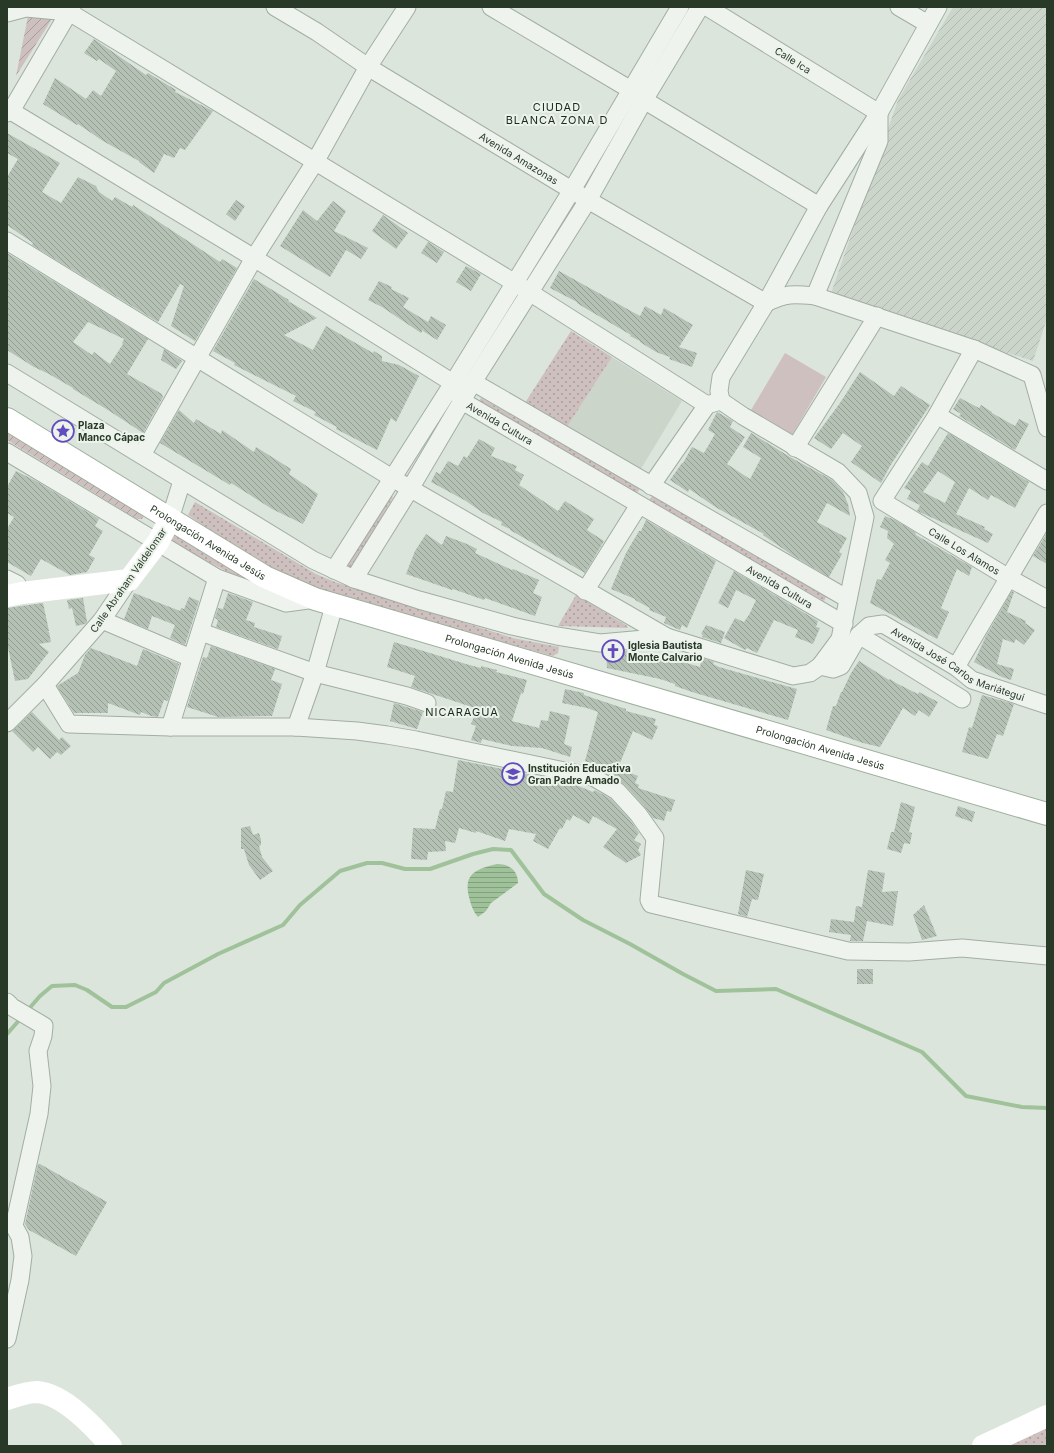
<svg xmlns="http://www.w3.org/2000/svg" width="1054" height="1453" font-family="Inter,sans-serif">
<style>
.built{fill:#cbd5ca}
.industrial{fill:url(#industrial-furrows)}
.grass{fill:url(#grass-dots)}
.garden{fill:url(#garden-furrows)}
.pitch{fill:#cec0be}
.water{fill:url(#water-rules)}
.lines{fill:none;stroke-linecap:round;stroke-linejoin:round}
.stream{stroke:#9fc29a;stroke-width:4}
.building{fill:url(#building-back-hatch);fill-rule:evenodd}
.street-casing{stroke:#a2aea2;stroke-width:19}
.primary-casing{stroke:#9eaf9d;stroke-width:24}
.street{stroke:#eef3ee;stroke-width:17}
.secondary{stroke:#fff;stroke-width:22}
.primary{stroke:#fff;stroke-width:22}
.labels{text-anchor:middle;stroke-width:4;stroke-linejoin:round;paint-order:stroke}
.street-label{font-size:10px;fill:#283927;stroke:#ecf3eb}
.poi-label{font-size:10px;font-weight:bold;fill:#283927;stroke:#ecf3eb;text-anchor:start}
.neighbourhood-label{font-size:11px;letter-spacing:1px;fill:#1a2a1a;stroke:#ecf3eb}
</style>
<defs>
<pattern id="industrial-furrows" width="10" height="10" patternUnits="userSpaceOnUse"><rect width="10" height="10" fill="#cbd5ca"/><path d="M-1 1l2-2M0 10L10 0M9 11l2-2" fill="none" stroke="#aeb8ae"/></pattern>
<pattern id="grass-dots" width="8" height="8" patternUnits="userSpaceOnUse"><rect width="8" height="8" fill="#cec0be"/><path d="M2 2h.1M6 6h.1" fill="none" stroke="#a79d9a" stroke-width="1.8" stroke-linecap="round"/></pattern>
<pattern id="garden-furrows" width="10" height="10" patternUnits="userSpaceOnUse"><rect width="10" height="10" fill="#cec0be"/><path d="M-1 1l2-2M0 10L10 0M9 11l2-2" fill="none" stroke="#a79d9a"/></pattern>
<pattern id="water-rules" width="6" height="5" patternUnits="userSpaceOnUse"><rect width="6" height="5" fill="#9fc29a"/><path d="M0 2.5h6" fill="none" stroke="#829f7e"/></pattern>
<pattern id="building-back-hatch" width="6" height="6" patternUnits="userSpaceOnUse"><rect width="6" height="6" fill="#b4c1b4"/><path d="M-1 5l2 2M0 0l6 6M5-1l2 2" fill="none" stroke="#929e92"/></pattern>
</defs>
<rect width="100%" height="100%" fill="#dce5dc"/>
<!-- built -->
<path class="built" d="M612,357L682,401L639,472L565,430Z"/>
<!-- industrial -->
<path class="industrial" d="M953,7H1047V319L1033,361L830,296L898,100Z"/>
<!-- grass -->
<path class="grass" d="M571,331L612,357L565,430L523,406Z
M481,398L640,488L636,495L479,401Z
M386,491L393,497L353,569L345,565Z
M653,495L827,595L824,601L648,502Z
M195,502L316,574L335,582L513,638L559,647L558,653L553,656C499,641 446,626 392,610C359,601 326,592 294,579C257,563 221,537 188,515Z
M174,534H177L258,584L239,578L168,540Z
M576,595L626,625L628,628L558,626Z
M1047,1425V1446H1002Z"/>
<!-- garden -->
<path class="garden" d="M29,11L52,19L16,76Z
M7,429L144,515L142,519H137L7,440Z"/>
<!-- pitch -->
<path class="pitch" d="M785,353L826,377L792,435L751,410Z"/>
<!-- water -->
<path class="water" d="M497,864C509,864 518,870 518,883L491,903L486,911L478,917C473,911 471,905 469,897C463,873 477,869 497,864Z"/>
<g class="lines">
<!-- stream -->
<path class="stream" d="M27,1011L40,996L52,986L75,985L87,990L112,1007H126L156,992L164,983L218,954L283,925L300,905L340,871L367,863H382L405,869H430L473,854L493,849L511,850L544,894L583,920L630,944L683,974L716,991L776,989L922,1052L966,1096L1022,1107L1047,1108
M7,1034L22,1017"/>
</g>
<!-- building -->
<path class="building" d="M94,39L146,75L148,73L176,90L175,92L213,111L185,150L180,148L174,158L164,154L154,173L139,162V161L103,141L78,124L77,125L43,104L55,78L86,99L93,90L101,96L116,71L99,59L97,61L84,53Z
M7,133L60,163L42,192L61,203L78,177L96,186L99,192L112,201L115,197L132,207L133,205L220,262L222,259L237,268L195,341L171,326L184,286L180,284L158,322L32,245L33,243L7,225V177L18,159L7,153Z
M236,200L245,206L235,221L226,214Z
M333,201L346,211L334,231L368,248L361,259L346,250L330,277L280,246L303,210L317,221Z
M383,215L408,233L396,249L372,231Z
M428,242L444,252L437,263L421,253Z
M7,253L148,339L127,374L162,394V395L163,397L143,433L108,410L73,389V388L49,374L34,367L7,350ZM88,322L124,339L122,343L123,344L110,364L94,352L92,355L73,342Z
M466,266L481,274L471,291L456,282Z
M559,271L640,316L645,306L661,315L664,308L693,325L679,347L697,353L692,367L669,359L670,357L656,352L640,342V341L630,336L631,335L585,308L577,303V302L550,288Z
M254,279L289,300L288,301L317,318L284,335L313,350L326,326L373,353L374,351L382,356V361L399,365L419,376L396,422L391,418L377,450L336,429L337,427L314,415L316,412L293,401L296,396L234,365L235,363L213,351Z
M379,281L392,287L391,289L409,298L403,307L428,322L431,316L446,325L437,340L423,331L424,328L421,333L382,307L368,300Z
M164,349L182,361L176,369L161,360Z
M860,372L894,396L901,386L930,405L890,466L881,483L851,462L862,446L843,433L831,449L814,438L840,403Z
M960,398L979,408L981,405L992,412V413L1015,426L1019,419L1029,424L1015,450L959,416L961,414L953,409Z
M179,410L194,423L196,419L221,434L222,430L254,452L256,447L291,469L289,474L318,494L303,524L272,509L231,483L230,485L160,443Z
M717,412L733,421L730,427L745,437L727,464L750,479L761,458L743,447L751,433L790,457L832,480L843,492L848,504L850,516L827,503L817,522L847,538L839,552L842,554L829,577L792,555L763,535L764,534L717,508L689,489L688,492L670,480L682,463H683L692,447L704,453L715,434L708,430Z
M948,433L1029,482L1015,508L991,495L988,500L969,488L956,514L985,527L984,529L993,534L988,543L917,511L920,505L907,499L911,491L904,488L922,462L928,466ZM938,471L955,482L945,503L923,492Z
M479,439L495,448L491,456L517,466L515,470L524,475L519,485L558,511L565,501L594,519L587,530L604,541L585,573L510,530V529L501,525L502,522L483,513L466,501L431,482L436,472L440,474L448,461L458,466L464,456L467,458Z
M16,471L36,481L99,519L95,526L103,531L89,555L95,558L87,572L70,575L41,559L31,576L7,562V529L14,517L7,513V487Z
M885,516L895,520L915,532L916,535L972,567L969,576L957,569L941,608L949,612L937,639L870,603L877,579L881,580L890,563L885,560L894,544L887,538L888,531L880,527Z
M646,520L716,561L687,628L682,625L680,630L664,623L666,617L649,610L650,608L635,600V599L611,589L626,553L639,531H641Z
M1047,533V564L1033,556Z
M426,534L442,545L446,536L467,544L477,549L475,553L512,570L513,569L539,580L533,593L542,597L535,616L485,598L484,600L453,589L452,590L406,574L415,551Z
M734,571L818,621L816,627L820,628L813,644L795,637L798,630L774,620L757,653L747,648L745,650L724,638L735,618L744,622L750,613L756,600L736,590L728,608L718,603Z
M1012,591L1014,592L1007,612L1026,621L1025,623L1035,630L1024,645L1016,639L1014,643L1003,639L997,664L1014,669L1011,680L1002,677L974,662L986,636Z
M134,593L180,611L181,608L184,609L189,597L199,601L185,645L170,638L175,625L152,616L148,629L124,619Z
M228,593L253,602L246,620L255,623L254,627L282,636L278,649L216,627L218,620L215,618L218,608L223,609Z
M83,598L87,622L85,624L76,626L72,608L69,609L67,600Z
M43,603L49,631H47L49,632L51,642L39,644L49,652L28,679L15,681L7,643V608Z
M706,625L725,632L721,643L702,637L703,635L701,634Z
M394,642L466,664L481,668V666L497,670L496,672L527,680L523,694L521,693L512,721L539,728L541,720L548,721L550,711L570,716L564,744L572,747L570,757L542,748L512,746L482,739L481,743L471,740L476,726L471,724L476,712L474,711L475,708L411,687L415,676L387,667Z
M211,646L275,669L271,680L282,684L272,716L218,717L187,707L203,657L207,658Z
M91,648L137,666L143,649L179,664L168,701L164,700L158,717L151,716L141,712L140,715L108,703V713H74L57,686L78,673L85,655Z
M626,651L650,659L652,653L700,667L702,658L714,662L713,664L719,667L797,689L788,720L692,692L675,686V684L660,679L607,668L606,653Z
M859,661L889,680L890,679L896,683L918,694L919,692L938,702L929,717L919,710L915,716L903,708L880,747L863,743L826,730L833,706H836L841,692H842L851,673Z
M565,689L584,693V695L626,709V711L656,719L654,725L658,726L652,740L633,731L618,768L638,776L635,783L639,785L638,788L675,800L671,812L667,811L664,821L653,818L645,807L624,784L605,772L607,769L585,761L598,712L587,708L562,703Z
M982,695L1014,704L1003,736L997,734L988,759L962,752L969,727L972,728Z
M394,703L423,712L417,729L390,721Z
M32,712L59,740L62,737L71,746L61,755L57,752L50,759L38,747L33,752L12,731Z
M458,760L571,783L593,792L595,790L611,799L630,820L639,833L634,840L641,844L638,850L641,855L626,863L603,847L617,829L593,816L589,824L573,815L570,821L567,819L562,829L560,828L548,849L533,841L536,834L509,829L505,841L476,831V833L459,828L455,843L445,841L446,851L428,852L427,860L411,859L413,828L435,829L440,809H442L446,791L453,792Z
M901,802L915,807L909,832L912,833L910,844L904,843L901,853L887,849L891,832H894Z
M958,806L975,812L972,822L955,816Z
M250,826L253,835L259,833L261,840V845L259,846L262,857L273,871L260,880L249,865L244,849H241V828Z
M746,870L764,874L758,900L752,899L747,917L738,914Z
M868,870L885,873L882,892L898,891L893,926L867,921L863,941H850L851,935L829,932L831,919L854,922L856,906L862,907Z
M924,905L937,936L922,940L913,915Z
M857,969H873V984H857Z
M38,1164H40L107,1202L76,1256L29,1230L25,1224Z"/>
<g class="lines">
<!-- street casing -->
<g class="street-casing">
<g id="street">
<path id="s1" d="M275,7L317,32L368,67L588,200L766,303C786,293 794,294 815,296L879,141V113L707,7"/>
<path d="M491,7L631,90L644,100L819,206"/>
<path d="M899,7L928,24"/>
<path d="M7,13L26,8L69,12L515,283L707,405"/>
<path d="M11,111L254,258L453,383"/>
<path d="M7,113L11,111L72,7"/>
<path d="M7,241L392,478L667,637"/>
<path d="M815,296L974,349L1032,375L1047,428"/>
<path id="s2" d="M974,349L937,415L882,501L1009,578L1047,599"/>
<path d="M7,373L313,560L354,579L419,600L512,626L557,636L600,643L667,637L793,676L810,673L820,666L840,639L865,517L858,493L838,472L743,416L721,401"/>
<path d="M461,383L473,382L848,599"/>
<path id="s3" d="M457,391L462,401L844,624"/>
<path d="M721,401L719,391L721,377L766,303L819,206L879,113L938,7"/>
<path d="M937,415L1047,481"/>
<path d="M795,448L877,316"/>
<path d="M7,452L217,578L286,603L315,599"/>
<path d="M142,455L254,258L315,162L368,67L407,7"/>
<path d="M651,486L707,405L717,402"/>
<path d="M170,519L182,481"/>
<path d="M334,570L453,383L572,190L680,7"/>
<path d="M7,579L17,584L22,593"/>
<path d="M354,579L410,489L473,382L588,200L644,100L700,7"/>
<path d="M585,591L639,505"/>
<path d="M102,620L191,658"/>
<path d="M201,632L315,673L407,696L427,703"/>
<path d="M859,635L962,699"/>
<path id="s4" d="M820,666L833,669L841,666L859,635L869,626L883,624L956,667L972,680L1047,705"/>
<path d="M956,667L1047,513"/>
<path d="M45,685L69,724L170,727H296L357,731L387,735L416,740L593,777L617,791L638,814L655,838L649,900L651,904L848,951L909,952L962,948L1047,956"/>
<path d="M7,723L45,685L102,620L129,580"/>
<path d="M170,727L217,578"/>
<path d="M296,727L315,673L334,606"/>
<path d="M7,1002L12,1007L44,1026L43,1036L38,1051L42,1086L39,1114L14,1226L20,1237L23,1256L20,1280L7,1339"/>
</g>
</g>
<!-- primary casing -->
<g class="primary-casing">
<g id="primary">
<path id="s5" d="M7,419L265,577L315,599L1047,814"/>
</g>
</g>
<!-- street -->
<use href="#street" class="street"/>
<!-- secondary -->
<path class="secondary" d="M7,596L22,593L129,580L158,542L170,519
M7,1399C16,1396 27,1392 37,1392C64,1394 94,1427 111,1446
M983,1446L1047,1416"/>
<!-- primary -->
<use href="#primary" class="primary"/>
</g>
<!-- icons -->
<defs>
<g id="sight-ring" transform="scale(1.15)"><circle r="9.5" fill="#ecf3eb" stroke="#634bbf" stroke-width="1.5"/><path d="M0-6L1.8-2.2L6-1.7L2.9 1.2L3.7 5.4L0 3.3L-3.7 5.4L-2.9 1.2L-6-1.7L-1.8-2.2Z" fill="#634bbf"/></g>
<g id="church-ring" transform="scale(1.15)"><circle r="9.5" fill="#ecf3eb" stroke="#634bbf" stroke-width="1.5"/><path d="M-1.2-6h2.4v3.5h3.3v2.4h-3.3V6h-2.4V-.1h-3.3v-2.4h3.3Z" fill="#634bbf"/></g>
<g id="school-ring" transform="scale(1.15)"><circle r="9.5" fill="#ecf3eb" stroke="#634bbf" stroke-width="1.5"/><path d="M0-5L7-2L0 1L-7-2ZM-4 1L0 2.5L4 1V4Q0 6-4 4Z" fill="#634bbf"/></g>
</defs>
<g fill-rule="evenodd">
<use href="#sight-ring" x="63" y="431"/>
<use href="#church-ring" x="613" y="651"/>
<use href="#school-ring" x="513" y="774"/>
</g>
<g class="labels">
<!-- street labels -->
<g class="street-label">
<text transform="translate(793 60) rotate(32)" y="4">Calle Ica</text>
<text dy="4" stroke="none"><textPath href="#s1" startOffset="287">Avenida Amazonas</textPath></text>
<text dy="4" stroke="none"><textPath href="#s3" startOffset="55">Avenida Cultura</textPath></text>
<text dy="4" stroke="none"><textPath href="#s5" startOffset="236">Prolongación Avenida Jesús</textPath></text>
<text dy="4" stroke="none"><textPath href="#s2" startOffset="274">Calle Los Alamos</textPath></text>
<text transform="translate(128 580) rotate(-55)" y="4">Calle Abraham Valdelomar</text>
<text dy="4" stroke="none"><textPath href="#s3" startOffset="379">Avenida Cultura</textPath></text>
<text dy="4" stroke="none"><textPath href="#s5" startOffset="560">Prolongación Avenida Jesús</textPath></text>
<text dy="4" stroke="none"><textPath href="#s4" startOffset="171">Avenida José Carlos Mariátegui</textPath></text>
<text dy="4" stroke="none"><textPath href="#s5" startOffset="884">Prolongación Avenida Jesús</textPath></text>
</g>
<!-- poi labels -->
<g class="poi-label">
<text x="78" y="429">Plaza<tspan x="78" dy="12">Manco Cápac</tspan></text>
<text x="628" y="649">Iglesia Bautista<tspan x="628" dy="12">Monte Calvario</tspan></text>
<text x="528" y="772">Institución Educativa<tspan x="528" dy="12">Gran Padre Amado</tspan></text>
</g>
<!-- neighbourhood labels -->
<g class="neighbourhood-label">
<text x="557" y="111">CIUDAD<tspan x="557" dy="13">BLANCA ZONA D</tspan></text>
<text x="462" y="716">NICARAGUA</text>
</g>
</g>
<!-- border -->
<rect width="1054" height="1453" fill="none" stroke="#283927" stroke-width="16"/>
</svg>
